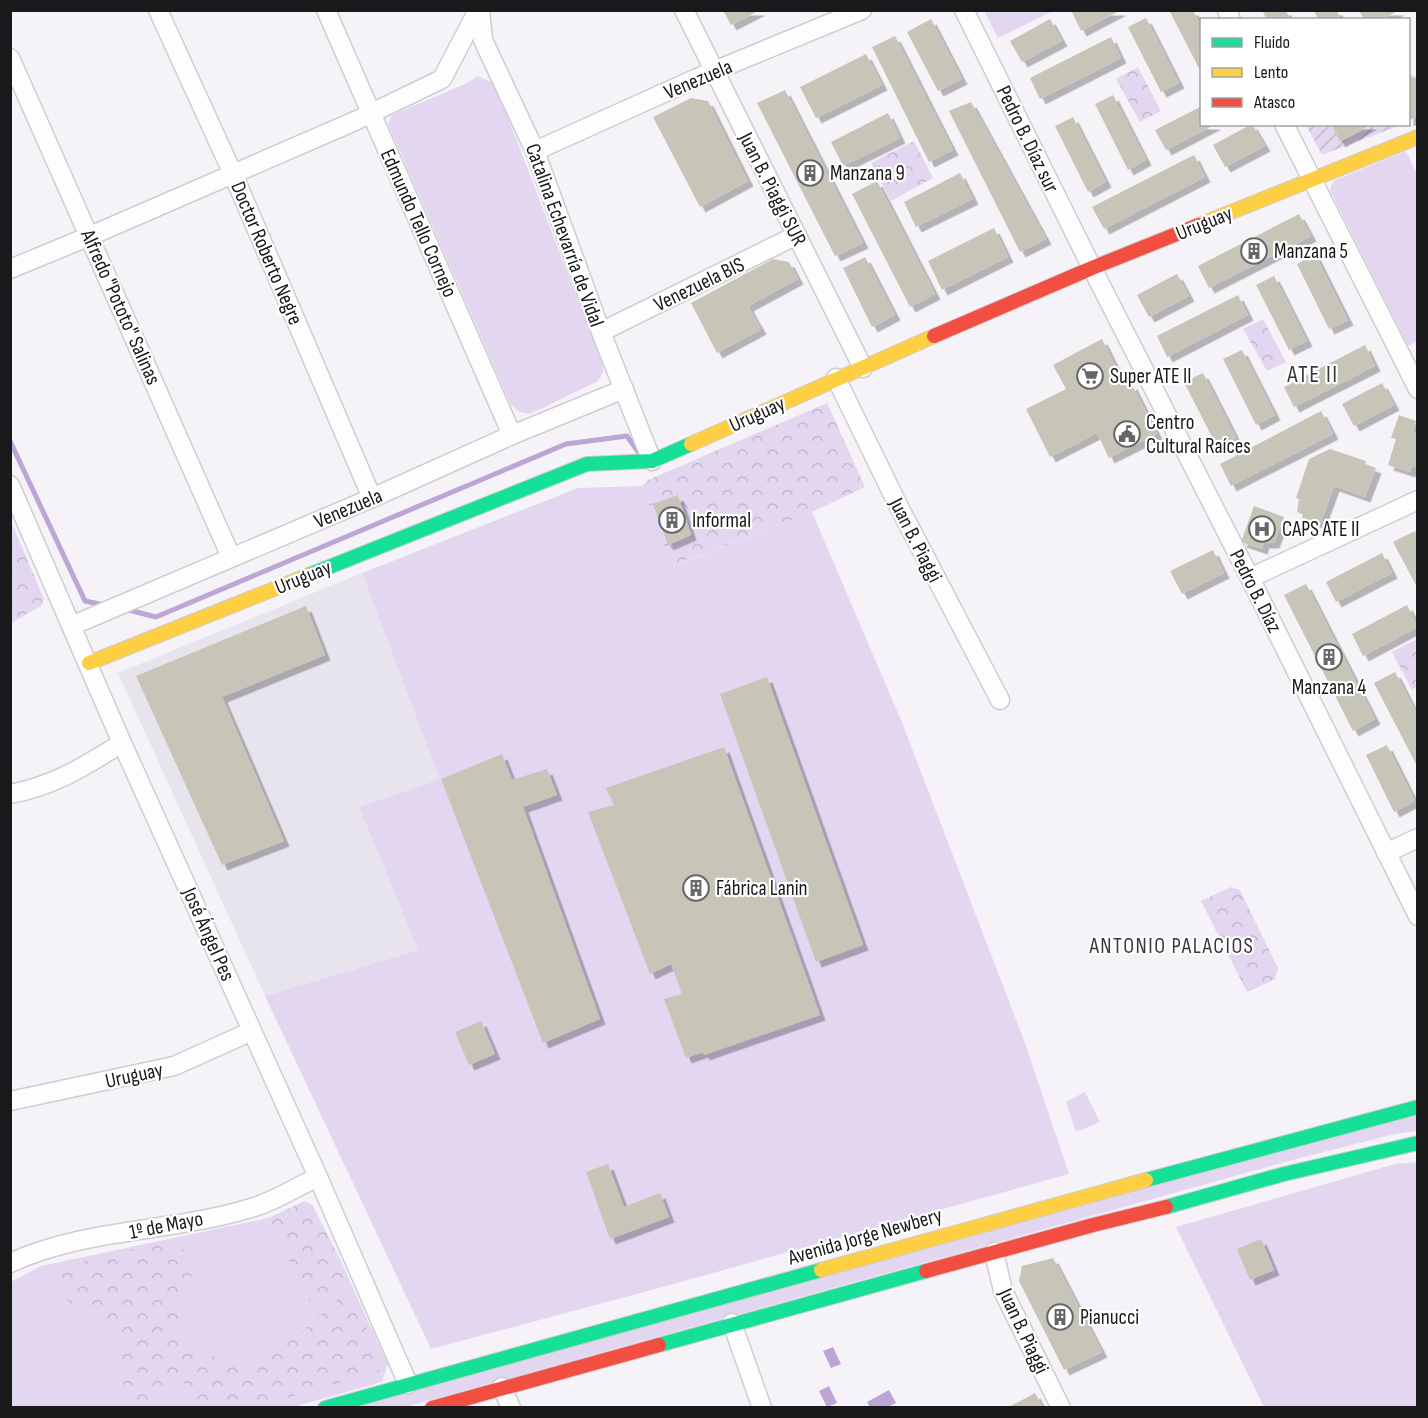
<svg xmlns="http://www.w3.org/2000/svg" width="1428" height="1418" font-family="'Sofia Sans Condensed',sans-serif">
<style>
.built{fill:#e8e4ee}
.grass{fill:#e3d6f1}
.forest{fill:url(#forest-crowns)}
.garden{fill:url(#garden-furrows)}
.water{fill:#bda5d6}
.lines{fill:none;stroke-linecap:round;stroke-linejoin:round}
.stream{stroke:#bda5d6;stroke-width:5}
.building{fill:#c7c5b7;filter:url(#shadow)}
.street-casing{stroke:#cecdd0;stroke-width:21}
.fast-casing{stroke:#cecdd0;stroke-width:16}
.slow-casing{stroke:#cecdd0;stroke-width:16}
.jam-casing{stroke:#cecdd0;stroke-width:16}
.street{stroke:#fefdfe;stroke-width:18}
.fast{stroke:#16e098;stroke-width:14}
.slow{stroke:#ffcf43;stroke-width:14}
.jam{stroke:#f24e42;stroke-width:14}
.labels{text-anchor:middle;stroke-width:4.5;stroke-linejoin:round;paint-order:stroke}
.street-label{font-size:21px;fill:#19181a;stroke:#fff}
.poi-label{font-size:21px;fill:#19181a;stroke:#fff;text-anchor:start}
.neighbourhood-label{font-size:22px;letter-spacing:1.5px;fill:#3a383d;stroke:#fff}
.quarter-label{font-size:24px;letter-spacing:1.5px;fill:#3a383d;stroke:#fff}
</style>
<defs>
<pattern id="forest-crowns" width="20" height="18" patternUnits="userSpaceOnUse" patternTransform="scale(1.5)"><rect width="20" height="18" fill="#e3d6f1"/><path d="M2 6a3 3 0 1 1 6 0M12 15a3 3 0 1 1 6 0" fill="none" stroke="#c2b7ce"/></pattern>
<pattern id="garden-furrows" width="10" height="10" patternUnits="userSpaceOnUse" patternTransform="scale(1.5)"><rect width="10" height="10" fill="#e3d6f1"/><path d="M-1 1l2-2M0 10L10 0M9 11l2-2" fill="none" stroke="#c2b7ce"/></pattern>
<filter id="shadow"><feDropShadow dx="5.5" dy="5.5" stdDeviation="0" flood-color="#0004"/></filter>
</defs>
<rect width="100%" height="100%" fill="#f5f3f8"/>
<!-- built -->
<path class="built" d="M362,573L441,779L359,807L418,950L265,996L118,673Z"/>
<!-- grass -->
<path class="grass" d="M984,11H1053L998,38Z
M478,76L495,84L603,365V372L598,381L530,414L520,412L511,405L388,124L392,115L465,84Z
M1406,151L1417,174V342L1408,346L1330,190L1333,181Z
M642,486L673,566L812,512L901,720L1025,1043L1069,1174L659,1288L431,1349L265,996L418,950L359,807L440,779L362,573L578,488Z
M1085,1092L1100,1122L1076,1132L1066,1102Z
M1417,1112V1131L1395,1134L1300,1158L405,1407L351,1408Z
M1417,1162V1407H1264L1176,1227L1395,1164Z
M268,1218L309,1302L351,1284L388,1364L382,1382L293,1407L11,1408V1282L41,1266Z"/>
<!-- forest -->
<path class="forest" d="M1138,67L1161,111L1140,122L1116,79Z
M914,141L933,178L891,201L871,163Z
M1263,319L1286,362L1267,371L1243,329Z
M827,403L865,487L812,512L672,566L642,486L648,480Z
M10,519L44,599L41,606L11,623Z
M1417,639V687L1412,690L1392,652Z
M1231,887L1240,890L1278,968L1275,979L1247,992L1201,901Z
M305,1201L313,1206L343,1265L351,1284L309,1302L268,1218Z
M173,1243L190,1254L192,1275L174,1331L190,1352L232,1360H254L300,1334L343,1295L353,1298L376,1348L379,1372L254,1407H183L189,1388L178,1378L154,1407H112L124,1392L119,1341L89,1315L66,1300L54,1283L61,1270L105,1253Z"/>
<!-- garden -->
<path class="garden" d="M1306,125H1331L1340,142L1372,125H1401L1322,155Z"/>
<!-- water -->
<path class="water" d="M833,1347L841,1364L831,1368L823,1351Z
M829,1386L837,1403L827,1407L819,1391Z
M889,1390L896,1403L887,1407H870L867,1402Z"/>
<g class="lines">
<!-- stream -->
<path class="stream" d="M10,441L85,601L104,605
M125,609L156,617L566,444L627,436L639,453"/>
</g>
<!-- building -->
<path class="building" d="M723,10H760L731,25Z
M1071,10H1121L1081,31Z
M1169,10H1193L1202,28V74Z
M1262,10H1286L1290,20H1267Z
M1314,10H1337L1341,20H1318Z
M1359,10H1399L1381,20H1364Z
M1146,18L1179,83L1161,92L1128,27Z
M931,19L962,79L938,91L907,32Z
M1050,19L1062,41L1022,62L1010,41Z
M895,36L953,150L929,162L872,47Z
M1111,37L1121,58L1040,99L1030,78Z
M866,54L882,85L816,118L800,87Z
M1408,70L1418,86V116L1408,121Z
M785,90L863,243L835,256L757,103Z
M1113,95L1146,160L1128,170L1095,104Z
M691,98L708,101L748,181L700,207L653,117Z
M971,102L1046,239L1020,252L949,111Z
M1202,106V124H1216L1166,150L1155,130Z
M888,113L900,138L843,166L831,142Z
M1073,117L1106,182L1088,192L1055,126Z
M1252,124L1265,146L1225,167L1213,145Z
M1331,124H1372L1340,142Z
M1194,155L1205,177L1104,229L1092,207Z
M960,173L973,199L916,227L904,202Z
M877,181L935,294L910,307L852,194Z
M1299,214L1311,236L1209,288L1198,266Z
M994,228L1008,257L942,290L928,261Z
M1315,254L1348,320L1329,329L1297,264Z
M865,257L895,315L872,327L843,268Z
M773,259L789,262L798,279L748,306L761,329L717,353L691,303Z
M1177,274L1189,296L1149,317L1137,295Z
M1274,276L1307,341L1289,350L1256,285Z
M1238,295L1248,315L1167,357L1157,336Z
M1102,339L1126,387L1132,384L1157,434L1109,458L1097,433L1050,457L1026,409L1066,389L1053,365Z
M1365,345L1375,366L1294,407L1284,387Z
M1242,350L1275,415L1256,425L1223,359Z
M1203,373L1236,438L1217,447L1184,382Z
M1382,383L1394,405L1354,426L1342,404Z
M1321,411L1333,434L1231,486L1220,464Z
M1399,415L1416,421L1413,432L1418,434V467L1412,466L1410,472L1388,465L1396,439L1391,438Z
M1330,449L1366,461L1365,464L1376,468L1365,497L1334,486L1320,524L1304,518V515L1297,512L1299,499L1296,498L1309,459Z
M678,495L691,535L668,545L653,504Z
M1254,506L1284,517L1274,543H1264L1262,549L1241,542Z
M1415,531L1418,537V589L1393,542Z
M1213,550L1224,573L1182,594L1170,571Z
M1382,553L1392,573L1336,602L1326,582Z
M1306,584L1375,719L1353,731L1284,595Z
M1407,605L1418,627L1363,656L1352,634Z
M306,606L325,655L222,697L284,841L222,865L136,676Z
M1395,672L1418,716V768L1374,683Z
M767,677L863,945L816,962L720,694Z
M1387,745L1415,801L1394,812L1366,755Z
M724,747L820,1015L704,1055L703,1052L686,1058L664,999L682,994L671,964L650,974L588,812L614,805L606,788Z
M502,754L512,780L547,769L557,795L523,807L600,1019L543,1043L441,779Z
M481,1021L495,1054L469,1065L455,1032Z
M608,1164L624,1207L660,1193L669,1217L610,1239L586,1172Z
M1261,1239L1274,1270L1250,1280L1237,1249Z
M1053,1258L1102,1352L1064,1370L1019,1281L1022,1266Z
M1035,1393L1043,1408H1007Z"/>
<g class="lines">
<!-- street casing -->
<g class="street-casing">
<path id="street" d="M158,10L233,174L372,498
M326,10L512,435
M480,10L483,40L535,151L601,332L652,461
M684,10L863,368
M964,10L1092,268L1250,578L1418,916
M1227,10L1231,20
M10,58L231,557
M1284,124L1418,389
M535,151L697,78L862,10
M10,269L90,236L355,121L442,79L478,10
M601,332L797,235
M836,378L898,505L1000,700
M10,485L122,743L318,1177L408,1384
M1250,578L1418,500
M71,626L372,498L512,435L624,389
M10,794C54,786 85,766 122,743
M1386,853L1418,838
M10,1101L174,1066L252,1031
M994,1252L1003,1291L1061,1408
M10,1263C86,1228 173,1232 251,1208C274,1202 296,1187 318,1177
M732,1323L762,1408
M502,1387L511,1408"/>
</g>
<!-- fast casing -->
<g class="fast-casing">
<path id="fast" d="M309,575L587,464L652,461L691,444
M1146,1180L1418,1107
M1166,1207L1284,1174L1418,1143
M659,1345L926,1271
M325,1408L821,1270"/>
</g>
<!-- slow casing -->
<g class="slow-casing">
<path id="slow" d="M1199,225L1418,137
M691,444L934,336
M89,663L309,575
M821,1270L1146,1180"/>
</g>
<!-- jam casing -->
<g class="jam-casing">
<path id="jam" d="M934,336L1092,268L1199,225
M926,1271L1093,1225L1166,1207
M432,1408L659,1345"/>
</g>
<!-- street -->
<use href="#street" class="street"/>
<!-- fast -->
<use href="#fast" class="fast"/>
<!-- slow -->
<use href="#slow" class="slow"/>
<!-- jam -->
<use href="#jam" class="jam"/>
</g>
<!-- icons -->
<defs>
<g id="building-ring" transform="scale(1.35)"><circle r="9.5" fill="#fff" stroke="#666568" stroke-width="1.5"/><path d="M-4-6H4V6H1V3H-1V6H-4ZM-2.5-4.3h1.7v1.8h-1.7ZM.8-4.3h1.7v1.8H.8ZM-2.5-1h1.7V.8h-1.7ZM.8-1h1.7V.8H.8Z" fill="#666568"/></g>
<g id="supermarket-ring" transform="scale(1.35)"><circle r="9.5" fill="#fff" stroke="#666568" stroke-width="1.5"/><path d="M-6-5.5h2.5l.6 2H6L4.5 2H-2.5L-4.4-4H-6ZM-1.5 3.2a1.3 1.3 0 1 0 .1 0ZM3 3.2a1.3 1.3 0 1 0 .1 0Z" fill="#666568"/></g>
<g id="civic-ring" transform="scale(1.35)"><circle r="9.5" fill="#fff" stroke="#666568" stroke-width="1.5"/><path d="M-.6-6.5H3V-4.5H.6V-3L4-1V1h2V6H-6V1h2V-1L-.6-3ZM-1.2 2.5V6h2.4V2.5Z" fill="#666568"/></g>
<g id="hospital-ring" transform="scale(1.35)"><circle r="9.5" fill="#fff" stroke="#666568" stroke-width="1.5"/><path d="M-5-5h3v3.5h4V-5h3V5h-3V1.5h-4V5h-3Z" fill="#666568"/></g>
</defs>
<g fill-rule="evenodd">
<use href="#building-ring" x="810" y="173"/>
<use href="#building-ring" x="1254" y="251"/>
<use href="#supermarket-ring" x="1090" y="376"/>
<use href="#civic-ring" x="1127" y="434"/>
<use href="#building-ring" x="672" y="520"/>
<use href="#hospital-ring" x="1262" y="529"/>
<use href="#building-ring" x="1329" y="657"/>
<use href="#building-ring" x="696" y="888"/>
<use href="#building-ring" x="1060" y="1317"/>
</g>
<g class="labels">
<!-- street labels -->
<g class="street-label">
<text transform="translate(698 79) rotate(-23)" y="7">Venezuela</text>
<text transform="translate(1028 139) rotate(64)" y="7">Pedro B. Díaz sur</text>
<text transform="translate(773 189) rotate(63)" y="7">Juan B. Piaggi SUR</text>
<text transform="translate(419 223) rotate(66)" y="7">Edmundo Tello Cornejo</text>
<text transform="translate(1204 223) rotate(-22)" y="7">Uruguay</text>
<text transform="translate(565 235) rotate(70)" y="7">Catalina Echevarría de Vidal</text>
<text transform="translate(267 253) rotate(67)" y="7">Doctor Roberto Negre</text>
<text transform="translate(699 284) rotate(-26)" y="7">Venezuela BIS</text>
<text transform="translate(121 307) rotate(66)" y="7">Alfredo "Pototo" Salinas</text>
<text transform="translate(757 414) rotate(-24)" y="7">Uruguay</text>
<text transform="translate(348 508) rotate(-23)" y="7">Venezuela</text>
<text transform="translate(916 540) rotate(63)" y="7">Juan B. Piaggi</text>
<text transform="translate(303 577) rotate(-22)" y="7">Uruguay</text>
<text transform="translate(1256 591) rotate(63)" y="7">Pedro B. Díaz</text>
<text transform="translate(209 934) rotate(66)" y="7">José Ángel Pes</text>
<text transform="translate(134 1075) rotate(-12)" y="7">Uruguay</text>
<text transform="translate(166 1225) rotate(-11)" y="7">1º de Mayo</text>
<text transform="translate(865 1236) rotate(-16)" y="7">Avenida Jorge Newbery</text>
<text transform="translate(1024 1331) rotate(65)" y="7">Juan B. Piaggi</text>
</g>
<!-- poi labels -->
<g class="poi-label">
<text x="830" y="180">Manzana 9</text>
<text x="1274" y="258">Manzana 5</text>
<text x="1110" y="383">Super ATE II</text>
<text x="1146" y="429">Centro<tspan x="1146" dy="24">Cultural Raíces</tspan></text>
<text x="692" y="527">Informal</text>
<text x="1282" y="536">CAPS ATE II</text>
<text x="1329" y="694" text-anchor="middle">Manzana 4</text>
<text x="716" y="895">Fábrica Lanin</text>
<text x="1080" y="1324">Pianucci</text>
</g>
<!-- neighbourhood labels -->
<g class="neighbourhood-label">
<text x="1172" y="953">ANTONIO PALACIOS</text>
</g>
<!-- quarter labels -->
<g class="quarter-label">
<text x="1313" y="382">ATE II</text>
</g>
</g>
<!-- border -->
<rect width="1428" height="1418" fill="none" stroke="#19181a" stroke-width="24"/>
<!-- legend -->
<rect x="1200" y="18" width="210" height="108" fill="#ffffff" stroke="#a3a3a3" stroke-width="1.5"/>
<rect x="1212" y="38" width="30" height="9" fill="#16e098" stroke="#a3a3a3" stroke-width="1.5"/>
<text x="1254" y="48" font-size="18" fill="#19181a">Fluido</text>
<rect x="1212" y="68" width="30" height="9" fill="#ffcf43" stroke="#a3a3a3" stroke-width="1.5"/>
<text x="1254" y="78" font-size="18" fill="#19181a">Lento</text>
<rect x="1212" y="98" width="30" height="9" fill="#f24e42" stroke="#a3a3a3" stroke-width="1.5"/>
<text x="1254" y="108" font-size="18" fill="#19181a">Atasco</text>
</svg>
